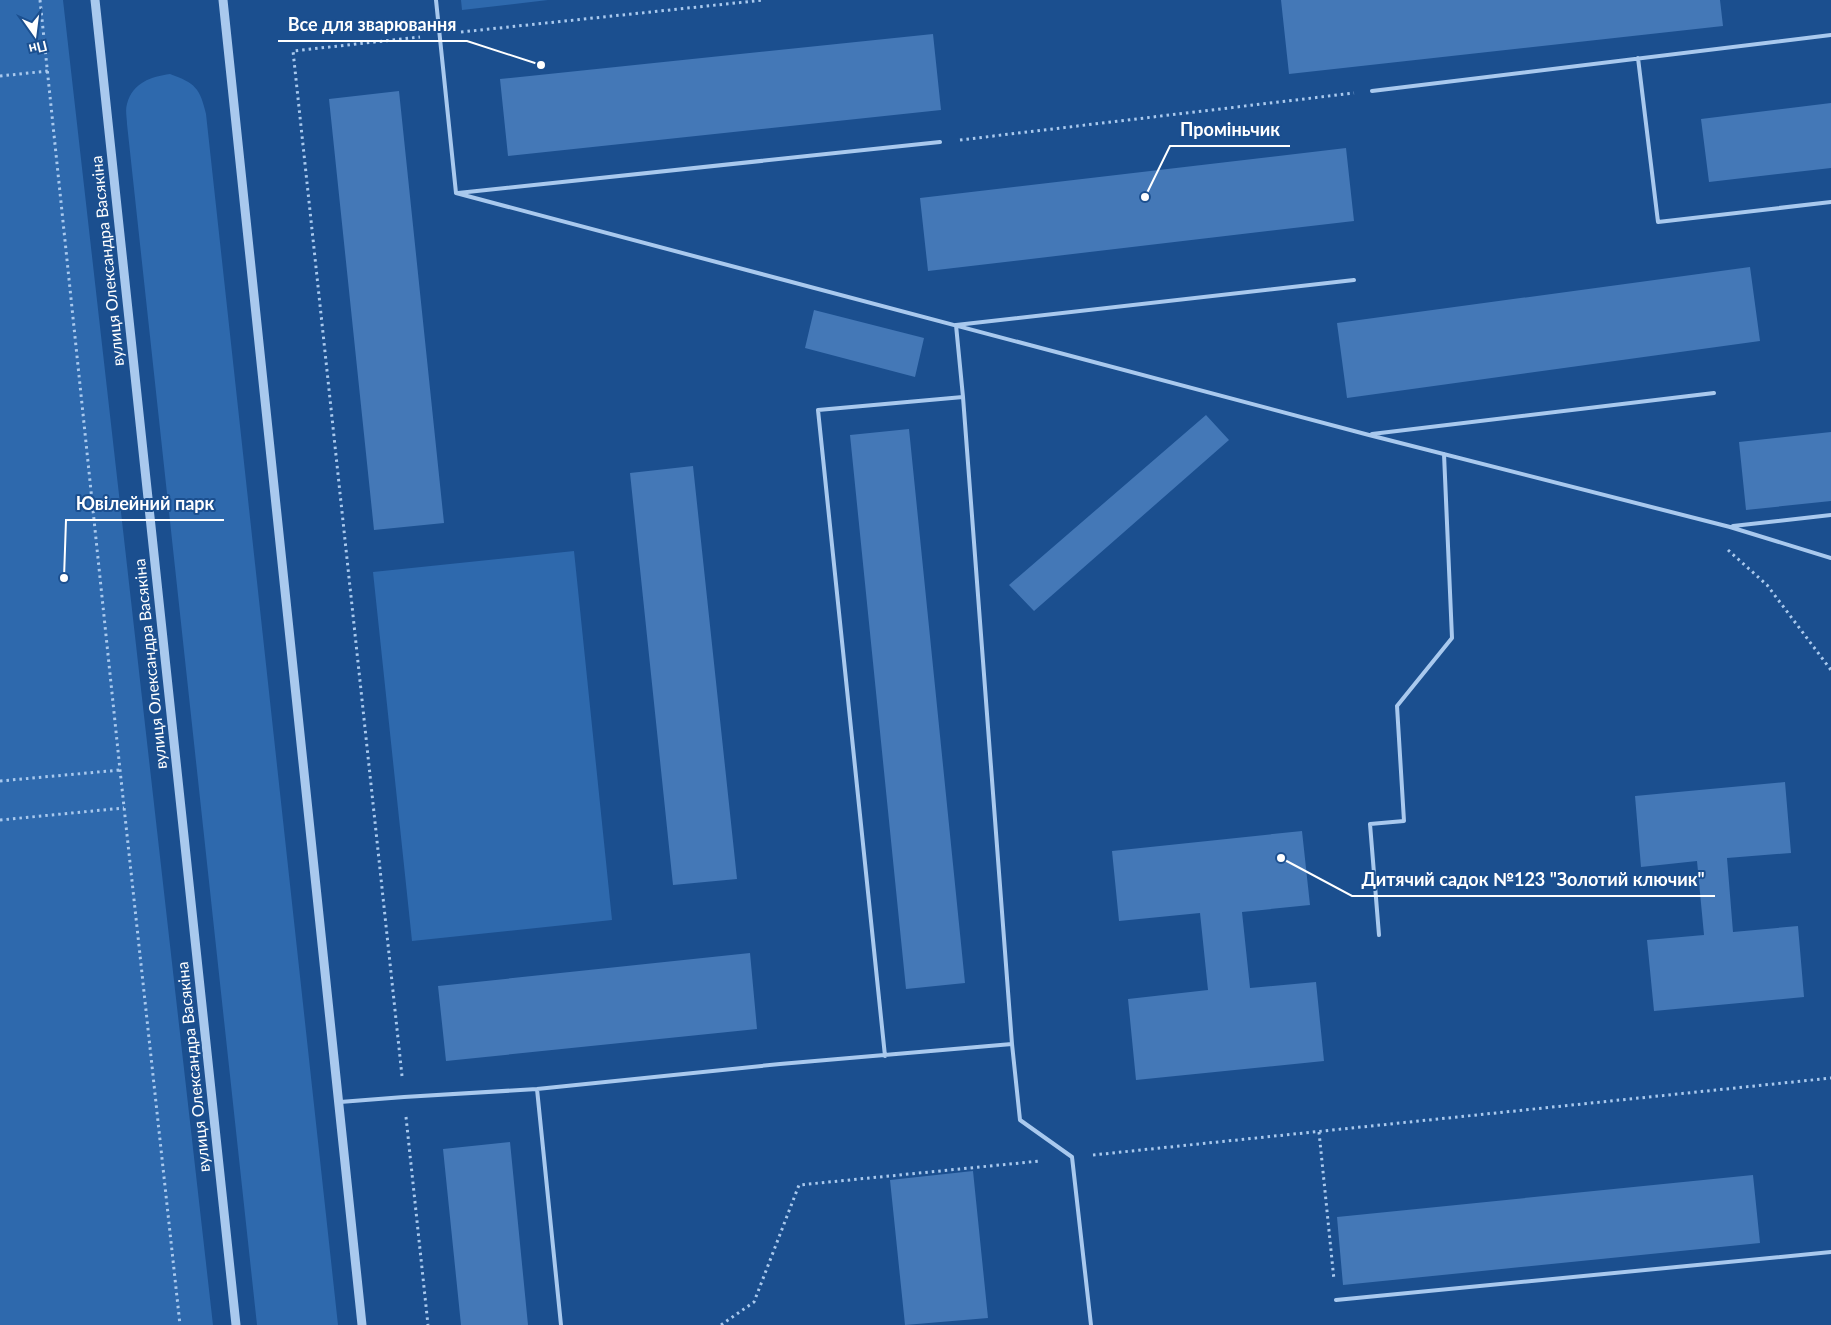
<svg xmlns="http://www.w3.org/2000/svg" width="1831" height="1325" font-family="Lato,sans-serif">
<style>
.green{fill:#2e69ad}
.building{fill:#4478b7}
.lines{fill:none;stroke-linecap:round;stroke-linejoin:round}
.path{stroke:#a9c9ee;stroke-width:3;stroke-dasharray:2.5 4;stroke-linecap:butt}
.service{stroke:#a9c9ee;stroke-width:4}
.tertiary{stroke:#a9c9ee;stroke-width:9}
.labels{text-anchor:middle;stroke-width:4;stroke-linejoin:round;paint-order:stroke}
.street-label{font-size:16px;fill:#fff;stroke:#1b4f8f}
.leader{fill:none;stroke:#fff;stroke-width:2}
.callout-dot{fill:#fff;stroke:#1b4f8f;stroke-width:2}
.callout-label{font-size:18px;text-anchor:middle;font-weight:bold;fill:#fff;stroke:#1b4f8f;stroke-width:4;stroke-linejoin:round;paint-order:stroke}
</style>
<rect width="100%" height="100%" fill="#1b4f8f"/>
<!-- green -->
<path class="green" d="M0,0H63L213,1325H0Z
M461,0H548L462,10Z
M170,74C195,83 200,88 206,114L338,1325H257L127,124C127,118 125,110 127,104C133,82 151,77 170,74Z
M574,551L612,920L412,941L373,572Z"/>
<!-- building -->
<path class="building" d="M1281,0H1720L1723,26L1289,74Z
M933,34L941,110L508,156L500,79Z
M399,91L444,523L374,530L329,99Z
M1831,103V168L1709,182L1701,119Z
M1346,148L1354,221L928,271L920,198Z
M1750,267L1760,341L1347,398L1337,323Z
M814,310L924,338L915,377L805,348Z
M1206,415L1229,440L1034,611L1009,585Z
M909,429L965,983L906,989L850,435Z
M1831,432V501L1746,510L1739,442Z
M693,466L737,879L673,885L630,473Z
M1785,782L1791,853L1727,858L1733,932L1798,926L1804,997L1654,1011L1647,940L1704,935L1697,861L1641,867L1635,796Z
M1302,831L1310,905L1242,912L1250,988L1316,982L1324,1061L1136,1080L1128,999L1208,990L1200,913L1119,921L1112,851Z
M750,953L757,1029L446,1061L438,986Z
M510,1142L528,1325H461L443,1149Z
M973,1171L988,1318L905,1325L890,1180Z
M1753,1175L1760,1243L1343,1285L1337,1217Z"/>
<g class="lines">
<!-- path -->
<path class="path" d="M40,0L120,770L180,1325
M461,32L764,0
M0,76L48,71
M960,140L1354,93
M1728,550L1767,585L1831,670
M0,781L120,770
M0,820L124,808
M402,1076L293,51L420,37
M406,1117L428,1325
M1319,1132L1334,1280
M1093,1155L1831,1078
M721,1325L754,1302L799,1185L1040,1161"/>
<!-- service -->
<path class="service" d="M436,0L456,193
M1638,58L1658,222L1831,202
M1372,91L1831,35
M456,193L1369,435L1730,527L1831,558
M458,193L940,142
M963,397L956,325L1354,280
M1372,434L1714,393
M1733,526L1831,515
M1379,935L1370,824L1404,821L1397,706L1452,638L1444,454
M885,1056L818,410L963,397L1012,1044L1020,1120L1072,1157L1091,1325
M537,1089L561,1325
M340,1102L404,1097L537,1089L780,1064L1012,1044
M1336,1300L1831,1252"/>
<!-- tertiary -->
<path class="tertiary" d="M95,0L236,1325
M223,0L362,1325"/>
</g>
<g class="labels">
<!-- street labels -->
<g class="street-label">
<text transform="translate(107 261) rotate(-96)" y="6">вулиця Олександра Васякіна</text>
<text transform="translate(150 664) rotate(-96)" y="6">вулиця Олександра Васякіна</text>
<text transform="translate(193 1067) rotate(-96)" y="6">вулиця Олександра Васякіна</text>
</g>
</g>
<!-- callouts -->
<path class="leader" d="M541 65L467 41H278M1145 197L1170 146H1290M64 578L66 520H224M1281 858L1352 896H1715"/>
<g class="callout-dot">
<circle cx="541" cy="65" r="5"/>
<circle cx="1145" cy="197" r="5"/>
<circle cx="64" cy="578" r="5"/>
<circle cx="1281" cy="858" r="5"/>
</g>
<g class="callout-label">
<text x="372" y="31">Все для зварювання</text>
<text x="1230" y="136">Проміньчик</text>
<text x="145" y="510">Ювілейний парк</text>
<text x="1533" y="886">Дитячий садок №123 "Золотий ключик"</text>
</g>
<!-- north arrow -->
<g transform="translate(35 35) rotate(166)" stroke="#1b4f8f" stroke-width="4" paint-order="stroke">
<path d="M0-4L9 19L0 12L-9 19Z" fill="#ffffff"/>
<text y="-8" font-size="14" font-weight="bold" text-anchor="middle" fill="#ffffff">Пн</text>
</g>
</svg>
